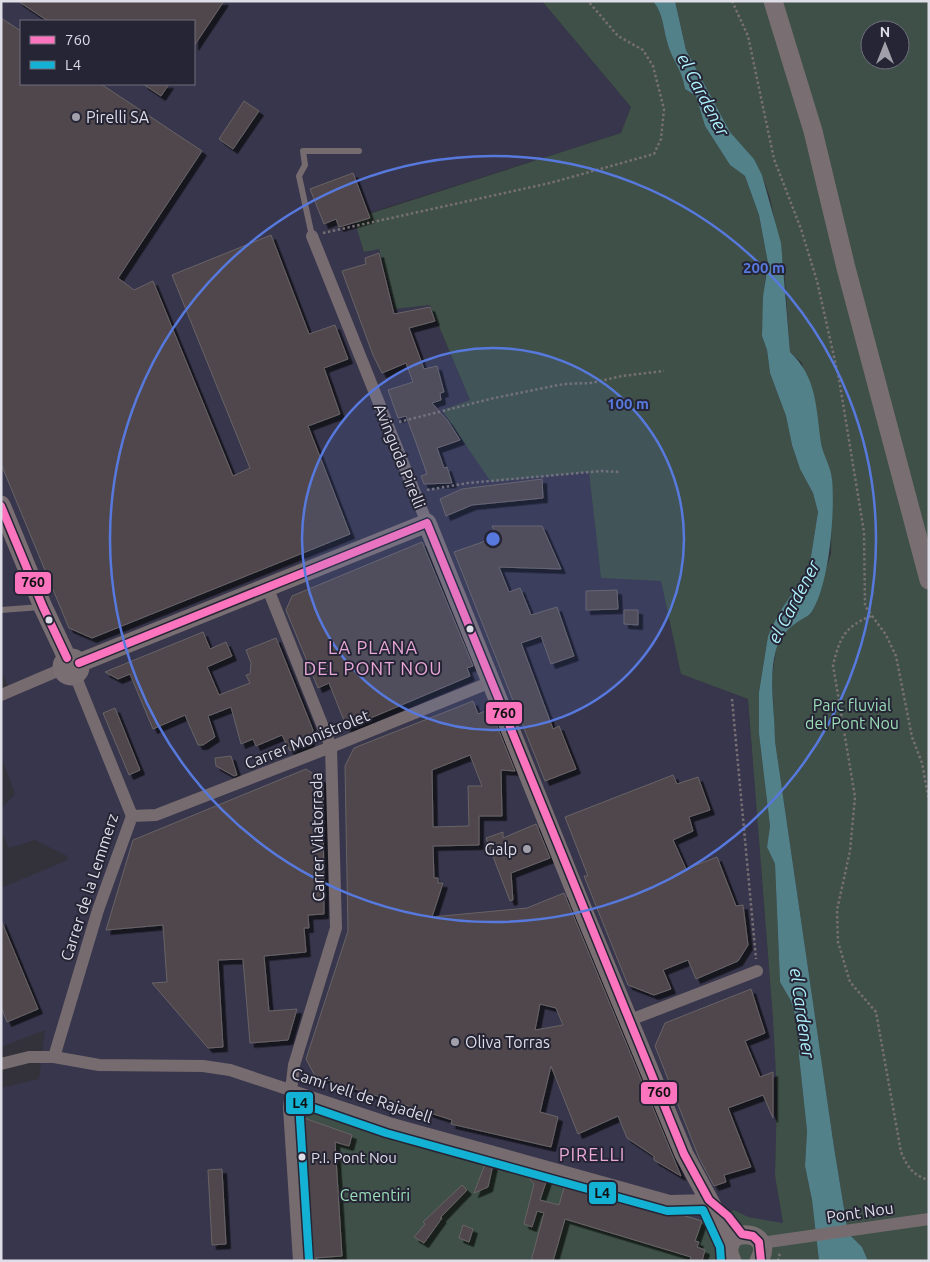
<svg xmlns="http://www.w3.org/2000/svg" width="930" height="1262" font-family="Ubuntu,sans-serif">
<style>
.built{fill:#38364c;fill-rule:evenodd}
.green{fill:#3e5047;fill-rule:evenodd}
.water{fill:#538189}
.building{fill:#4f474b;stroke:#686366;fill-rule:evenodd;filter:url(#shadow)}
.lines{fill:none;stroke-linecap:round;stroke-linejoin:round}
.path{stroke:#776f73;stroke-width:2.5;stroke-dasharray:2.5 2.5;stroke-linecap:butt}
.lane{stroke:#766b6f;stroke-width:6}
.street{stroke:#766b6f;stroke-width:12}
.secondary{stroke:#796e72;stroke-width:19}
.bus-1-casing{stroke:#262535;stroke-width:11}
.bus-2-casing{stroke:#262535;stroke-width:11}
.bus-1{stroke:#fc73be;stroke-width:8}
.bus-2{stroke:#13b2d5;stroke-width:8}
.ring{fill:none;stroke:#5779dd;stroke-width:2.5}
.poi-dot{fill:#a2a1ab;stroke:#262535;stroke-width:2}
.bus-dot{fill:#dedde8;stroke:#262535;stroke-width:2}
.labels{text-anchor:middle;stroke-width:4;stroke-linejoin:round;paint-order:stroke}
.bus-label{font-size:15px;fill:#dedde8;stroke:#262535;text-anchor:start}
.poi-label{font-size:16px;fill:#dedde8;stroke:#262535;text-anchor:start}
.street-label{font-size:16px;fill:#dedde8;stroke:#262535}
.park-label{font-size:16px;fill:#9addb7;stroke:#262535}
.water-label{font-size:18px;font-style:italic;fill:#adf1fc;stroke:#262535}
.neighbourhood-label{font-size:18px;letter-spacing:1px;fill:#eaa8d8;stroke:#262535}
.centre{fill:#5779dd;stroke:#262535;stroke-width:2.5}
.ring-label{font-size:15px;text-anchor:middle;font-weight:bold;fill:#5779dd;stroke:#262535;stroke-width:4;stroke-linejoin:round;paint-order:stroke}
.line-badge{stroke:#262535;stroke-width:2}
.pale-badge-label{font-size:14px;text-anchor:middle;font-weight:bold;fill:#111}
</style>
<defs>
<filter id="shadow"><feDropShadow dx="4.5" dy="4.5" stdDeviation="0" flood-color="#0009"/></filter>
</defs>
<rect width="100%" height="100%" fill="#33323b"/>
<!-- built -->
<path class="built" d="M1,1H542L631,107L621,133L369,213L370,218L356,222L379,249L395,309L430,305L470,401L442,410L589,472L601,578L661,581L681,674L748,699L773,1019L777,1094L775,1176L783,1224L748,1217L734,1210L705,1221H702L541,1172L423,1143L325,1110H315L304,1118L314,1261H3L1,1258V1088L39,1079L45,1030L1,1047V888L68,860L67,856L35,840L9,848L1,832V809L15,794L1,755V695L9,688L1,671ZM21,21H194V84H21Z"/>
<!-- green -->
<path class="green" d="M542,1H653C664,13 663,30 668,45C674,63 682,68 685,89L696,96L705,126L730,165L745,176L759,215L768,263L765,280L762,336L767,350L770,373L786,416L792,445L800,469L813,493L818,512L809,569L768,636L759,692V734L770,826L767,847L775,864L780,982L791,1001L799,1029V1056L807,1131L805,1166L812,1200L819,1261H314L304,1118L315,1110H325L423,1143L541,1172L705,1221L734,1210L748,1217L783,1223L775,1176L777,1094L773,1019L748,699L681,674L661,581L601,578L589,472L491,482L442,410L470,400L430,305L395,309L379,249L364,252L355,222L370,218L369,214L621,133L631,107Z
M675,1H929V1261H868L862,1247L848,1233L834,1147L775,741L772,677L776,650L782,635L799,620L811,614L831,554L832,477L825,461L802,363L790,352L784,267L770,198L762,175L754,159L730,132L686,50ZM870,30H900V60H870Z"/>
<!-- water -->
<path class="water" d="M653,1H675L686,50L730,132L754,159L762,175L781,243L790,352C817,377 816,408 821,443C823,455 831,467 832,479C835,512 830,584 811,613C809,616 803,618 799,621C788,628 780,637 776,650C768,678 775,711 775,741L834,1147L848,1233L862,1247L868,1261H819L812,1200L805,1166L807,1131L799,1056V1029L791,1001L780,982L775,864L767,847L770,826L759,734V692L768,636L779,613L809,569L818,512L813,493L800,469L792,445L786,416L770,373L767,350L762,336L763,297L768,263L759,215L745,176L730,165L705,126L696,96L685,89C682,69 674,64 668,45C663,30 664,14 653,1Z"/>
<!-- building -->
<path class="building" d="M18,1H224L194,46V21H48Z
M1,18L21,31V84H101L202,151L118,278L134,290L153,281L233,476L250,468L172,275L271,235L309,334L335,325L348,359L324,368L340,414L308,426L350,534L92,638L69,628L1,464Z
M143,84H169L161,96Z
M244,101L259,111L233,149L219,139Z
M353,173L370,218L339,227L336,219L324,224L310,189Z
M379,253L394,314L430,307L435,321L409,328L424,369L437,366L444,392L440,393L441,400L432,403L448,421L460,440L437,448L444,468L447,467L452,483L424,484L421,476L427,474L414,437L406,416L398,418L388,390L413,382L406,363L382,373L373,355L342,271L366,264L365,258Z
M542,479L543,498L472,505L446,516L440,499L462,489Z
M492,526H542L561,569L499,567L509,592L520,588L531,615L557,607L574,656L551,664L541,636L521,643L553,729L559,726L576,769L545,781L454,552L497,537Z
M422,542L473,666L467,668L470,676L347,728L329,683L318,688L286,610L292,596Z
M617,590L618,609L586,610V591Z
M624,610H638V625L624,624Z
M203,632L210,649L226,642L232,656L207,667L219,695L250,683L246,675L250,674L251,663L246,650L276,638L313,730L309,744L290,751L282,735L256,746L253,739L241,744L231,707L208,716L215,737L203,745H198L185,715L153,729L130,674L118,679L105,672Z
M473,701L478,714L490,709L515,771L501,770L502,816H479V845L433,846L434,878H438V883H443L432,917L527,908L564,893L681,1176L654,1160V1156L627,1138L618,1116L578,1134L551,1066L540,1112L558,1117L551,1147L451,1124L452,1120L315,1076L306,1059L348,931L345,766L354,748ZM470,755L482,786H468L469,826L433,827L432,770ZM540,1004L556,1008L563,1025L535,1030Z
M115,708L140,770L129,775L103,713Z
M231,756L237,775L234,776L216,766L215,758Z
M306,769L323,780L324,914L308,915L309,928H304L306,952L264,956L269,1011L297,1009L288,1040L250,1043L243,959L218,960L223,1047L208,1048L152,983L167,982L163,925L106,930L133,840Z
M673,775L677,784L698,777L710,810L689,817L693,831L673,840L686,869L717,857L736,906L743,905L748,945L738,961L696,979L688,960L663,970L671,989L654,995L628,985L584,876H588L565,817Z
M536,824L550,858L511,873L513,900L510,901L486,838L503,832V838Z
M1,920L38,1009L7,1022L1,1007Z
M751,989L765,1033L745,1041L760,1077L773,1072V1118L763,1095L728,1108L751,1167L724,1175L726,1182L714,1186L699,1158L655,1046L665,1023Z
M304,1118L352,1135L349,1146L335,1142L342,1256L314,1258Z
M487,1159L494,1160L488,1187L474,1193Z
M520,1168L548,1176L540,1200L559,1205L566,1181L702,1221L695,1241L699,1242L697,1247L705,1250L702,1261H690L691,1257L565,1219L553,1261H531L544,1213L537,1211L532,1227L524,1224L534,1184Z
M222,1169L226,1244L212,1245L208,1170Z
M462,1185L467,1190L440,1218H442L424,1243L414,1237L425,1224L423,1222Z
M463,1225L473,1229L469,1242L459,1238Z"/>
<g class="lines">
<!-- path -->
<path class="path" d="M732,1L748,36L774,159L801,229L817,281L839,379L864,532L865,606L886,635L896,656L912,737L922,763L929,801
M323,233L550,183L654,154L661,139L664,109L653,66L643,50L618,36L588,1
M399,422L494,398L564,384L591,383L622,376L664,371
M427,490L468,483L601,471L619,472
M871,616C844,627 840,638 833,665L855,797L850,851L837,910L838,942L850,982L876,1012L901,1152C907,1166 913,1176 929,1180
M732,699L756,959
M778,1261L780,1252"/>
<!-- lane -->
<path class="lane" d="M312,236L299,176L305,165L303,151H359
M1,610L41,607
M718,1261L726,1253"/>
<!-- street -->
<path class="street" d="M312,236L427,523
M268,589L331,747L336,928L294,1065L289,1108L299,1261
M1,695L62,669
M132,816L156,815L331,747L491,682
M630,1020L757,971
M54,1057L98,910L132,816L75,675
M1,1064L29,1057H54L99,1065L203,1066L230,1070L389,1123L670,1201L709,1200
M761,1243L929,1219"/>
<!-- secondary -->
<path class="secondary" d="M773,1L813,131L846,268L929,580
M1,505L43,607L67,658
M62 667a9 9 0 1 1 18 0a9 9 0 1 1-18 0Z
M79,663L427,523L580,903L684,1154L718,1217L730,1245
M732,1261C714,1225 778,1227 759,1261"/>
<!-- bus-1 casing -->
<g class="bus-1-casing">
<path id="bus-1" d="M1,506L43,607L67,658
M427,523L684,1154L709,1200L728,1216L742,1234L753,1236L759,1242L761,1261
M79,663L427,523"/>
</g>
<!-- bus-2 casing -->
<g class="bus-2-casing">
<path id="bus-2" d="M309,1260L299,1103L386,1133L667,1211L703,1210L720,1247L721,1261"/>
</g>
<!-- bus-1 -->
<use href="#bus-1" class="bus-1"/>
<!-- bus-2 -->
<use href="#bus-2" class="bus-2"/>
</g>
<!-- distance rings -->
<circle cx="493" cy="539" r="191" fill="#5779dd" fill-opacity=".12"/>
<g class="ring">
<circle cx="493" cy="539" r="191"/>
<circle cx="493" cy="539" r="383"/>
</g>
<!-- markers -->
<g class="poi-dot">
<circle cx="76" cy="117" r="5"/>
<circle cx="527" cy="849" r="5"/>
<circle cx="455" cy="1042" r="5"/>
</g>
<g class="bus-dot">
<circle cx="49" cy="620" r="4.5"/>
<circle cx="470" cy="629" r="4.5"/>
<circle cx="302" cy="1157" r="4.5"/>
</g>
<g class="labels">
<!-- bus labels -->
<g class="bus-label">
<text x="311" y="1163">P.I. Pont Nou</text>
</g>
<!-- poi labels -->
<g class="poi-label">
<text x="86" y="123">Pirelli SA</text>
<text x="517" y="855" text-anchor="end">Galp</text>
<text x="465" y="1048">Oliva Torras</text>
</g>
<!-- street labels -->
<g class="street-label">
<text transform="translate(400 456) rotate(68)" y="6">Avinguda Pirelli</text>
<text transform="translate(307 739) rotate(-22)" y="6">Carrer Monistrolet</text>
<text transform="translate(317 837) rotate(-91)" y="6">Carrer Vilatorrada</text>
<text transform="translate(89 887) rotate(-72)" y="6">Carrer de la Lemmerz</text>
<text transform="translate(362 1095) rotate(18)" y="6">Camí vell de Rajadell</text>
<text transform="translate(860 1212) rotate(-8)" y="6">Pont Nou</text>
</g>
<!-- park labels -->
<g class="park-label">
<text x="852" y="711">Parc fluvial<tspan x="852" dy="18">del Pont Nou</tspan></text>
<text x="375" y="1201">Cementiri</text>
</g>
<!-- water labels -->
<g class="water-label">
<text transform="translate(703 95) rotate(62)" y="6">el Cardener</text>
<text transform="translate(794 602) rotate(-62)" y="6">el Cardener</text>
<text transform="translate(802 1013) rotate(82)" y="6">el Cardener</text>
</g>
<!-- neighbourhood labels -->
<g class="neighbourhood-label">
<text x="373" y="654">LA PLANA<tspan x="373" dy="21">DEL PONT NOU</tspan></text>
<text x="592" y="1161">PIRELLI</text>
</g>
</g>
<circle cx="493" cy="539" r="8" class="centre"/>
<g class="ring-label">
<text x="764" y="273">200 m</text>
<text x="628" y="409">100 m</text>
</g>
<g class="line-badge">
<rect x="14" y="571" width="38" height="24" rx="5" fill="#fc73be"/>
<rect x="485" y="701" width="38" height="24" rx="5" fill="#fc73be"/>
<rect x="640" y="1081" width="38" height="24" rx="5" fill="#fc73be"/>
<rect x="285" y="1091" width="29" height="24" rx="5" fill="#13b2d5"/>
<rect x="588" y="1181" width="29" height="24" rx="5" fill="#13b2d5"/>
</g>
<g class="pale-badge-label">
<text x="33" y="587">760</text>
<text x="504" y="718">760</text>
<text x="659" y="1097">760</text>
<text x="300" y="1108">L4</text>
<text x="602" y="1198">L4</text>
</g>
<!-- border -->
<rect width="930" height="1262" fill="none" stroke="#dedde8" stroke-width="5"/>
<!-- legend -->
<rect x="20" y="20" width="175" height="65" fill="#262535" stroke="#706f7d"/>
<rect x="30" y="36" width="25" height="8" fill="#fc73be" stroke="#706f7d"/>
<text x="65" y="45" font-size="15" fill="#dedde8">760</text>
<rect x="30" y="61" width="25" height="8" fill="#13b2d5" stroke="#706f7d"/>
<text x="65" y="70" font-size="15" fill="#dedde8">L4</text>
<!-- north arrow -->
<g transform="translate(885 45)"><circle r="24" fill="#262535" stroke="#706f7d"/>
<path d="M0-4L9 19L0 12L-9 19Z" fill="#a2a1ab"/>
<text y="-8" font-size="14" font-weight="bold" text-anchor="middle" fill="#dedde8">N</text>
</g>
</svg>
